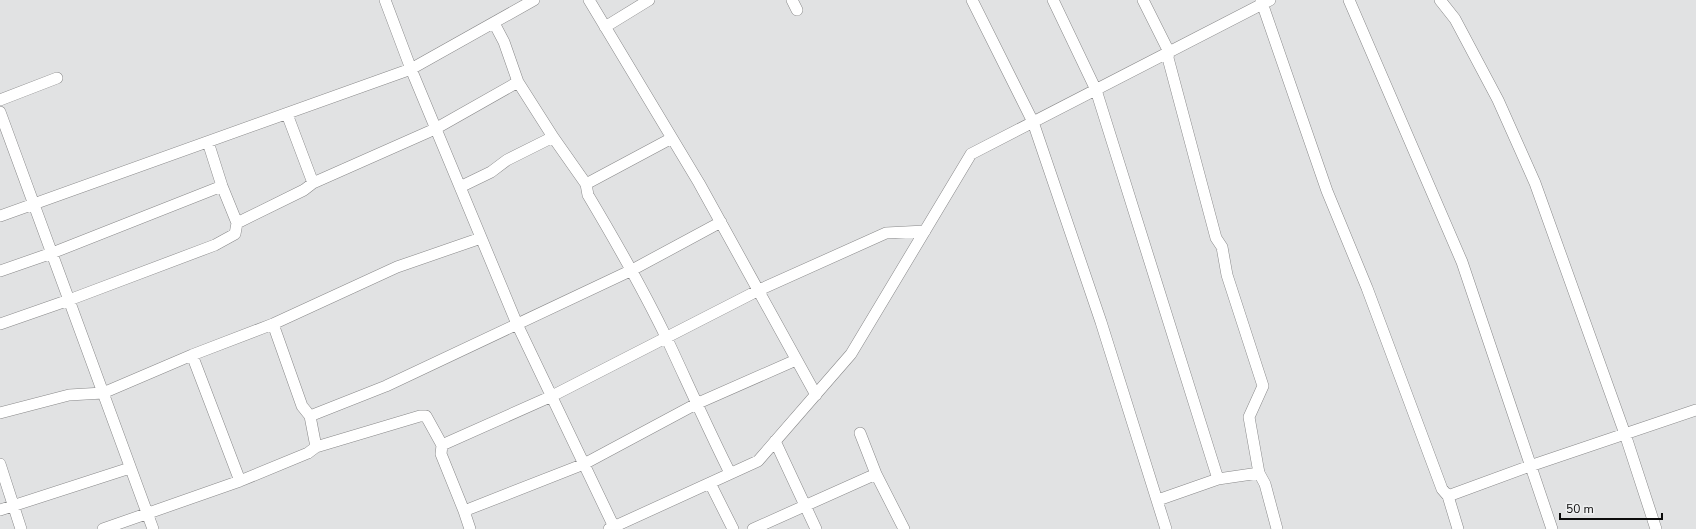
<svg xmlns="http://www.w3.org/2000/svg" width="1696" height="529" font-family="'Nunito Sans',sans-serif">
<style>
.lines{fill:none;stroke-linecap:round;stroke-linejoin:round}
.street-casing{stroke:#888889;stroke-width:12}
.street{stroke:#fff;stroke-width:11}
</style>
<rect width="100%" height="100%" fill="#e1e2e3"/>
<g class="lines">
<!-- street casing -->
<g class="street-casing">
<path id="street" d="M385,0L411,69L517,324L614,527
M589,0L699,183L816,395
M792,0L797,10
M972,0L1033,122L1101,322L1166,529
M1053,0L1096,90L1218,479
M1143,0L1169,52L1168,58L1216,238L1222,247L1227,275L1263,386L1249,417L1259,473L1265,484L1277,529
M1261,0L1327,191L1367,288L1442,489L1448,496L1458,529
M1349,0L1462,262L1552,529
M1440,0L1455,19L1498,100L1535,183L1625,434L1656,529
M494,23L504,42L518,82L553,137L586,184L588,195C616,242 643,289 667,339C688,384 708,429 730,473
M605,27L649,0
M0,100L57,78
M0,112L153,529
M287,114L313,183
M586,184L672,138
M460,187L491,172L507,160L553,137
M0,216L411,69L534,0
M237,223L304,190L313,183L435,129L518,82
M0,271L52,253L222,186
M0,324L69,300L215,245L235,234L237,223L222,186L208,142
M273,324L302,406L310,416L316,447
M192,355L240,481
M0,413L69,395L103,393L192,355L273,324L397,267L481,238
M310,416L386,386L632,270L721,222
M860,433L876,474L904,529
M775,441L816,529
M442,445L552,396L759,290L886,233L925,231
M0,464L21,529
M710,483L733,529
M1448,496L1530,466L1696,410
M1158,500L1218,479L1259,473
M0,510L130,468
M464,511L584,464L696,404L796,360
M103,529L240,481L308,453L316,447L420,416H426L442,445L441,454L464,511L470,529
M609,529L758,461L851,354L971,154L1270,0
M753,529L876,474"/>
</g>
<!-- street -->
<use href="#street" class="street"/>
</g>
<!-- scale -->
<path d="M1560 513v6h102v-6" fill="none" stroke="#0c0c0c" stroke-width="2"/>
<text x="1566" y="513" font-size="12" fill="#0c0c0c" stroke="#eeeff0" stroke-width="3" paint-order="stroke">50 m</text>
</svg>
